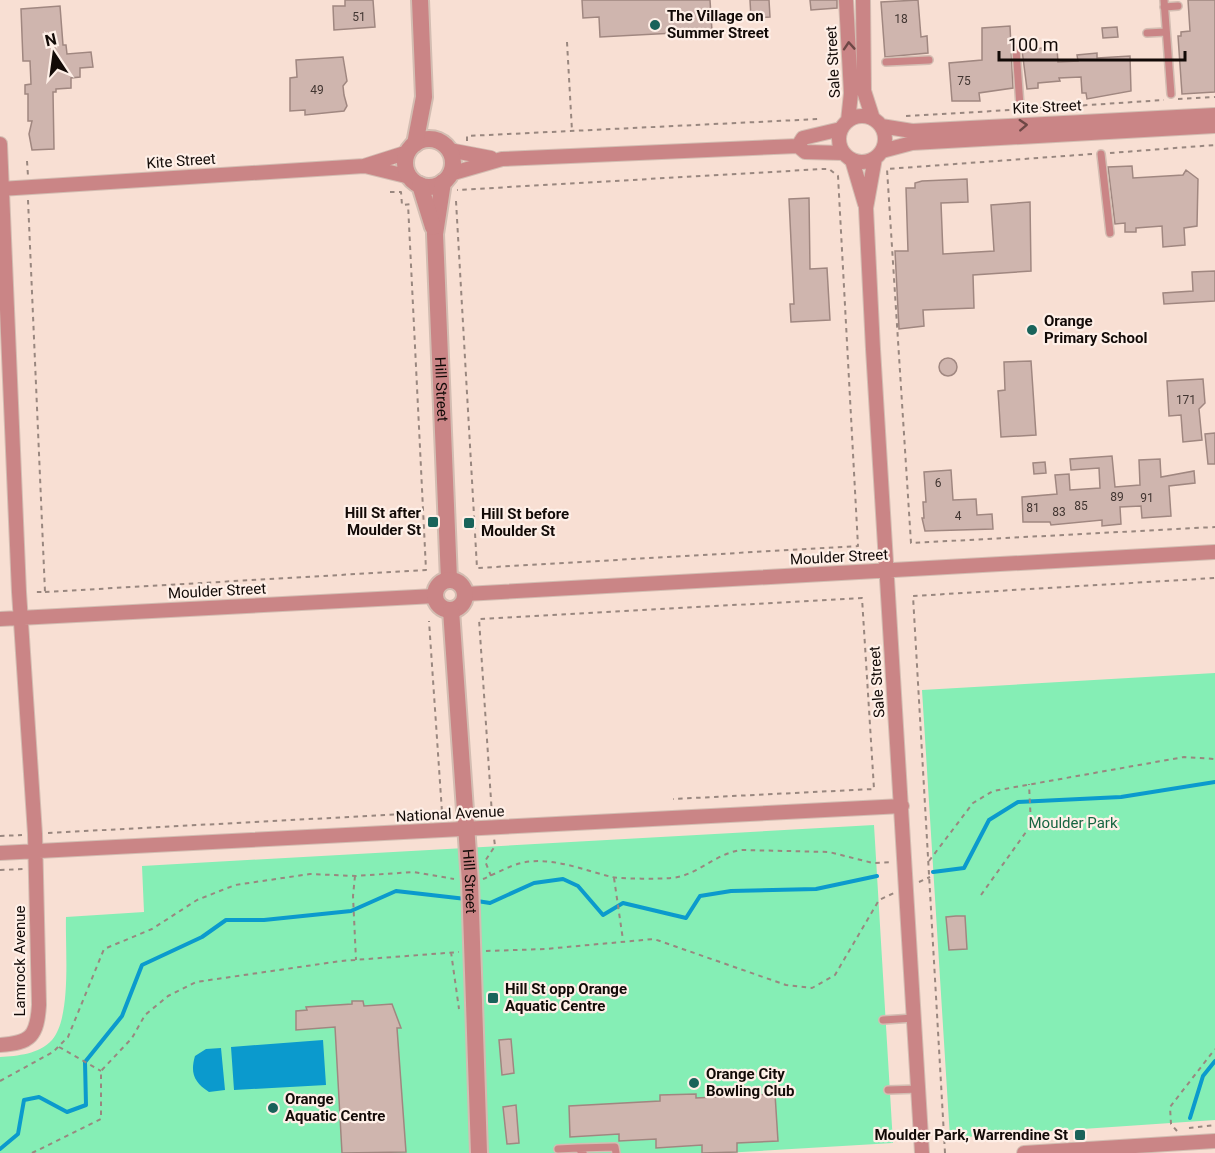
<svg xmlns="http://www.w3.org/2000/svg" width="1215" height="1153" font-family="Roboto,sans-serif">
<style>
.green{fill:#85eeb5}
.water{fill:#0b9acd}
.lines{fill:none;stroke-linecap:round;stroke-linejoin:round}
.stream{stroke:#0b9acd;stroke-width:4}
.building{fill:#cfb5ae;stroke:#a08780;stroke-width:1.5}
.service-casing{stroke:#d3bdb2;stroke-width:10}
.minor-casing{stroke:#d3bdb2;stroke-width:16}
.tertiary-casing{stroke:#d3bdb2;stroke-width:20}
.path{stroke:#99877f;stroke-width:2;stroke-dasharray:4.5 4.5;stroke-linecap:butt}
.service{stroke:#ca8586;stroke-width:7}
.minor{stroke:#ca8586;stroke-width:14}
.tertiary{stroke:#ca8586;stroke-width:16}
.oneway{stroke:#6e4846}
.poi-dot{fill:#19635a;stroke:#feefe7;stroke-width:2}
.labels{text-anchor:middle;stroke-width:4.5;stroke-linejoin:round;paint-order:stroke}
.number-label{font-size:12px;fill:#413531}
.poi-label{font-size:15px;font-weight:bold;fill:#120a07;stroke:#feefe7;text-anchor:start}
.street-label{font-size:15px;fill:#120a07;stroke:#feefe7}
.park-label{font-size:15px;fill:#166541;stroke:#feefe7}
</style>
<rect width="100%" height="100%" fill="#f8dfd3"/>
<!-- green -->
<path class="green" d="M1215,673V1120L950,1138L922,690Z
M874,825L893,1143L724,1153H0V1057C18,1056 39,1054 52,1040C72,1017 65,948 66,917L144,912L142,866Z"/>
<!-- water -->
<path class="water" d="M323,1040L326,1085L234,1090L231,1047Z
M221,1048L225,1090L209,1092C194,1082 190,1073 195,1056L206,1049Z"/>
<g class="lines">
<!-- stream -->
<path class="stream" d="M933,872L964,868L989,820L1018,802L1121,797L1215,782
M477,901L490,903L534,883L563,879L578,886L603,915L623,903L686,918L700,896L731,891L816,889L877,876
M1190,1118L1203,1076L1215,1061
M0,1149L18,1134L24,1100L39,1097L67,1112L86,1105L85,1062L122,1016L142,965L202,937L226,920H264L351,911L396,891L466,899"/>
</g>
<!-- building -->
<path class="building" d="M345,0H373L375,27L334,30L333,6H345Z
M582,0H710L712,31L600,37L599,17L583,18Z
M750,0H769L770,17L751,18Z
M810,0H837V8L811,10Z
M918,0L921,37L927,36L928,53L885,57L881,2Z
M1188,0H1215V92L1182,94L1178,36H1181V32L1190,31Z
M60,6L63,45H66L67,54L91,52L93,67L80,68V77L71,78V88L56,89V92H53L54,149L32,150L29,134L32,121H28V94H25V85L31,84L30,61H23L21,9Z
M1010,26L1013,88L979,93L980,101H952L949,63L982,60V28Z
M1117,27L1118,37L1103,38L1102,28Z
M1042,48V50L1057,49L1058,62L1078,61L1077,55L1097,53V58L1130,56L1131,91L1087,99L1086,93H1082L1081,77L1059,78L1060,81L1038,83V88L1027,89L1022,50Z
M343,57L347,81L343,86L344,95L347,106L344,111L305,115V110L290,111V78L297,77L296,60Z
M1132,166L1133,178L1183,175L1186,170L1198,179L1197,226L1184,228L1185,245L1163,247L1162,226L1136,228V232H1125V223L1115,224L1108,167Z
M967,179L968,202L941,203L943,254L994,251L991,205L1030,202L1031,271L973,275L974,308L923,310L924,326L899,329L895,251H908L906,188H915V183L922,181Z
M809,198L810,269L827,268L830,320L791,322L790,304H794L789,199Z
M1215,271V301L1164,304L1163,293L1193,291L1192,272Z
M939 367a9 9 0 1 1 18 0a9 9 0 1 1-18 0Z
M1031,361L1036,435L1001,437L998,391L1005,390L1004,362Z
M1203,379L1205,403L1199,409L1202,440L1183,442L1181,415L1169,416L1167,381Z
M1215,433V464H1208L1205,434Z
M1112,456L1115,487L1140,485L1139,460L1160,459L1161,477L1194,471L1195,483L1169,486L1171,516L1142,518L1141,506L1120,507L1121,524L1102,526V520L1051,525L1050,522H1023L1022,497L1057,494L1055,475L1069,474L1070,490L1100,488L1099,468L1071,470L1070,459Z
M1045,462L1046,473L1034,474L1033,463Z
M951,470L953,500L976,499L977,515L992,514L993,529L925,531L922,518H924L923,502H926L924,472Z
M956,916H965L967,949L949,950L946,917Z
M352,1001H363L364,1006L392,1004L401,1028H397L406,1152L342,1153L335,1027L296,1030V1011L307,1010L306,1007L352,1004Z
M511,1039L514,1073L502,1075L499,1040Z
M696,1094V1098L775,1094L778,1141L737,1143V1152L702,1153V1145L656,1148V1139L619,1141V1134L570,1137L569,1106L660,1101V1095Z
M516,1105L519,1143L507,1144L503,1107Z"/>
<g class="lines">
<!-- service casing -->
<g class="service-casing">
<path id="service" d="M1164,0L1171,94
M1164,7L1178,6
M1147,33L1166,32
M1016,49L1020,106
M886,62L929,60
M1101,154L1110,233
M883,1020L914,1018
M888,1090L920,1089
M578,1148L615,1147L616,1153
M558,1149L578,1148L583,1153"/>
</g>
<!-- minor casing -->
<g class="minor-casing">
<path id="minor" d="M846,0L851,93L848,121
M863,0L864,91L873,119
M839 139a23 23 0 1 1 46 0a23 23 0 1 1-46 0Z
M881,126L912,131L1215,115
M0,144L19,592L35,834L39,1005C37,1036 31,1043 0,1045
M798,146L803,138L841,129
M449,150L491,158
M882,151L912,143L1215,126
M875,158L866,208L873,349L922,1153
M852,160L865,204
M365,166L410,177
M450,174L502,159L798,146L805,152L843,153
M0,189L364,166L408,152
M465,594L1215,552
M0,619L435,596
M0,853L902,806
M1024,1153L1215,1141"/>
</g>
<!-- tertiary casing -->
<g class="tertiary-casing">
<g id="tertiary">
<circle cx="429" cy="163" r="24"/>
<path d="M415,144L424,97L420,0"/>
<path id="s1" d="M443,182L435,234L449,580"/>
<path d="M420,185L433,227"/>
<circle cx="450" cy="595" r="15"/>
<path id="s2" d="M451,610L470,882L479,1153"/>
</g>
</g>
<!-- path -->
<path class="path" d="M567,42L572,131
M1178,99L1215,97
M1029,109L1164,100
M906,116L1011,110
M467,141V136L819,119L820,121
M1110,153L1215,145
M1092,154L887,169L911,543L1215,527
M27,161L28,176
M390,192H401L402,205L412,204
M28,200L45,592H33
M456,201L477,568L858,546L838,176L829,169H823L457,190
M45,592L426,570L408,204
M492,815L479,619L862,598L874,789L673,799
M48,833L442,812L429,621
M0,836L22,835
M929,861L973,803L993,791L1184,757L1215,759
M0,870L24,869
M355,876L353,896L356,960
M491,876L485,861L495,846L494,838
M614,878L623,940
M483,879C495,874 509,866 521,863C551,856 583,870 612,877C619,879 662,879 671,878C698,876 716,852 743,850L829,852L873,863L893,862
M919,882L930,877
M981,895L1031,825L1029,784
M486,951L545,949L654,939L786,985L812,988L835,975L879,900L894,893
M451,952L459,1009
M59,1047L101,1071
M0,1081L53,1052L68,1037L104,949L152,929L197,900L235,885L310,874L355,876L414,872L454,879
M1189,1128L1215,1125
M1177,1131L1171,1124L1170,1107L1215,1049
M32,1153L101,1119V1071L132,1038L145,1015L168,996L196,982L341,961L459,952
M945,1153L913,596L1215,578"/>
<!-- service -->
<use href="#service" class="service"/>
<!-- minor -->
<use href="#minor" class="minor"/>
<!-- tertiary -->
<use href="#tertiary" class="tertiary"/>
</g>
<!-- one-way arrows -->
<defs><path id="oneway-chevron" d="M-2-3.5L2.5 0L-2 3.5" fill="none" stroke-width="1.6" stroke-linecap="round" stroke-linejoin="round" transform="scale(1.5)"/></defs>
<g class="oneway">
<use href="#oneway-chevron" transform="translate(849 46) rotate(-94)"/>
<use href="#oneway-chevron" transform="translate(1023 125) rotate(-3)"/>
</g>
<!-- markers -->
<g class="poi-dot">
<circle cx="655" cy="25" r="6"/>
<circle cx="1032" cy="330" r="6"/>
<rect x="427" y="516" width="12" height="12" rx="3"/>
<rect x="463" y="517" width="12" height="12" rx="3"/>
<rect x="487" y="992" width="12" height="12" rx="3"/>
<circle cx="694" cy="1083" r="6"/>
<circle cx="273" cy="1108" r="6"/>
<rect x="1074" y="1129" width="12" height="12" rx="3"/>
</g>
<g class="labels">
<!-- number labels -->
<g class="number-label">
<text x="359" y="21">51</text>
<text x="901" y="23">18</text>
<text x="964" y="85">75</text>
<text x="317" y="94">49</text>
<text x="1186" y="404">171</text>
<text x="938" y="487">6</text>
<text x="1117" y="501">89</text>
<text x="1147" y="502">91</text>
<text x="1081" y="510">85</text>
<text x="1033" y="512">81</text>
<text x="1059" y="516">83</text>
<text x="958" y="520">4</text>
</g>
<!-- poi labels -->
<g class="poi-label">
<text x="667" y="21">The Village on<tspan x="667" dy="17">Summer Street</tspan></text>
<text x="1044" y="326">Orange<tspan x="1044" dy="17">Primary School</tspan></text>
<text x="421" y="518" text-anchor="end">Hill St after<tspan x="421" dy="17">Moulder St</tspan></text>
<text x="481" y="519">Hill St before<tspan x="481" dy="17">Moulder St</tspan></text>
<text x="505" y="994">Hill St opp Orange<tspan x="505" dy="17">Aquatic Centre</tspan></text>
<text x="706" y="1079">Orange City<tspan x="706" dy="17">Bowling Club</tspan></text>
<text x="285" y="1104">Orange<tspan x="285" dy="17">Aquatic Centre</tspan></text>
<text x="1068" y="1140" text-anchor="end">Moulder Park, Warrendine St</text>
</g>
<!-- street labels -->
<g class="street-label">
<text transform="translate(833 62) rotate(-93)" y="5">Sale Street</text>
<text transform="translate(1047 107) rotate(-3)" y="5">Kite Street</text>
<text transform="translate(181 161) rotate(-4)" y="5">Kite Street</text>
<text dy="5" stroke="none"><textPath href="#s1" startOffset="208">Hill Street</textPath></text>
<text transform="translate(839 557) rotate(-3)" y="5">Moulder Street</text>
<text transform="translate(217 591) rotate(-3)" y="5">Moulder Street</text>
<text transform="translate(877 682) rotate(-94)" y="5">Sale Street</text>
<text transform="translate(450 814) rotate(-3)" y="5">National Avenue</text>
<text dy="5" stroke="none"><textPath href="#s2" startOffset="272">Hill Street</textPath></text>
<text transform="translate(20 961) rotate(-90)" y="5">Lamrock Avenue</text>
</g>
<!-- park labels -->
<g class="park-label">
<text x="1073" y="828">Moulder Park</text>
</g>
</g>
<!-- north arrow -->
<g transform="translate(54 54) rotate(347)" stroke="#feefe7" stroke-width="4.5" paint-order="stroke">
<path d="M0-4.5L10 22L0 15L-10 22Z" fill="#120a07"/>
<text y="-9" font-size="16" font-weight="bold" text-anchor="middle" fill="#120a07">N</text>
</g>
<!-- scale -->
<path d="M999 51v9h186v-9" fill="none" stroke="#120a07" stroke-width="3"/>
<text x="1008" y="51" font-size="18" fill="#120a07" stroke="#feefe7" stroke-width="4.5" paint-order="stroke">100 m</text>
</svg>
